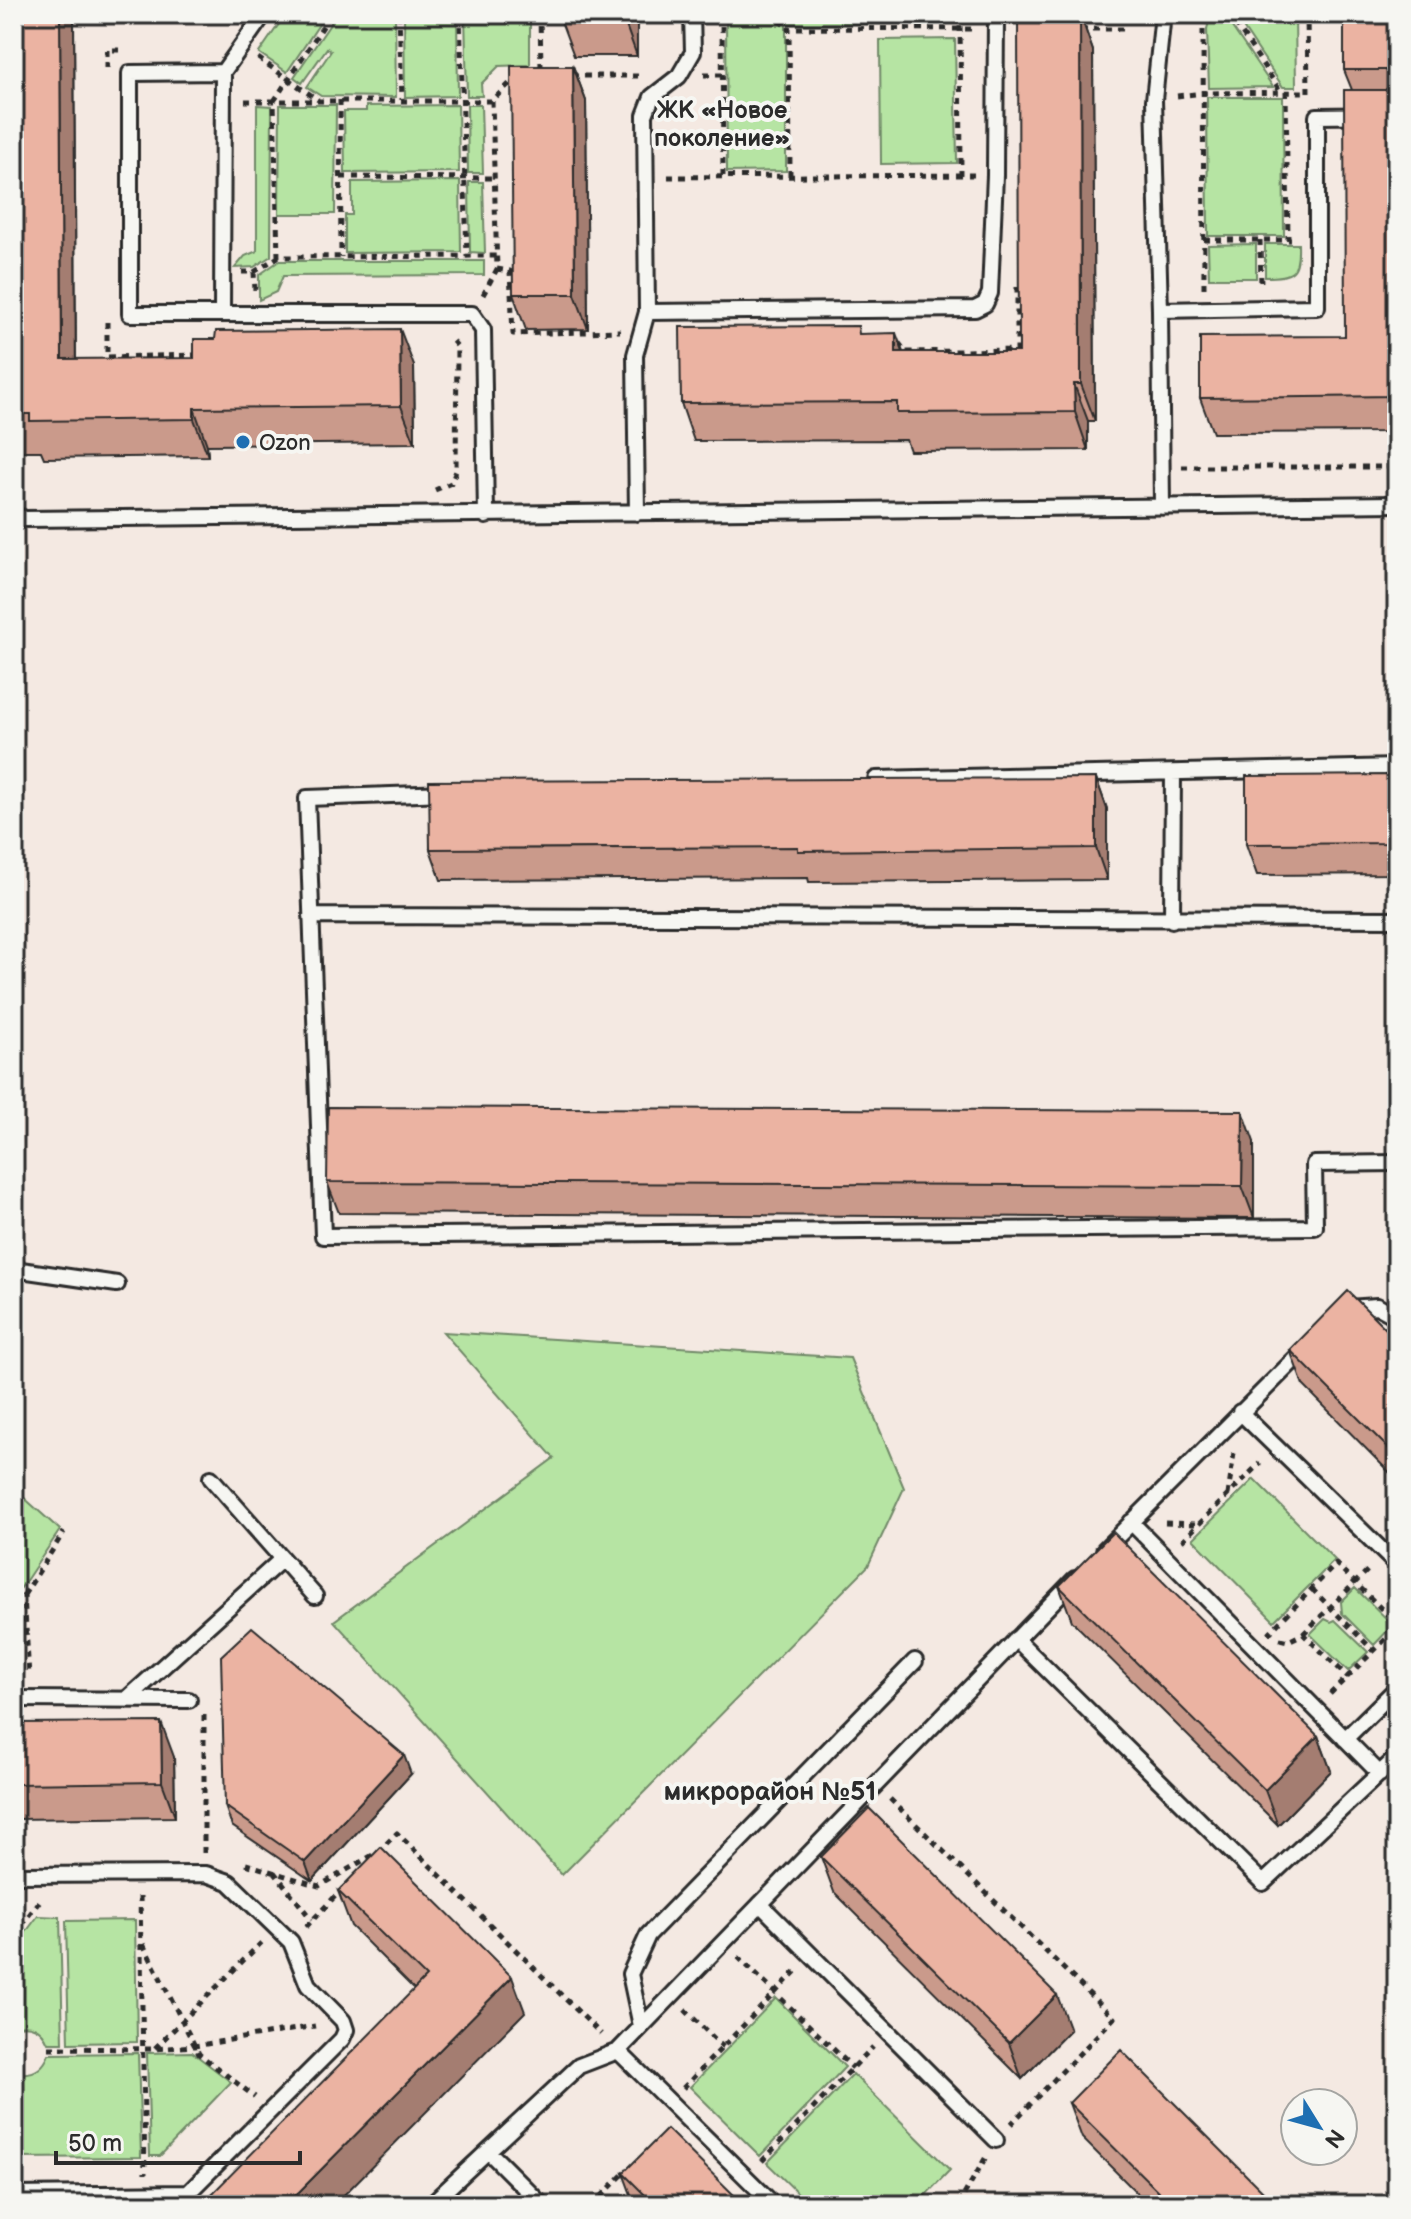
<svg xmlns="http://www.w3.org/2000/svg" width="1411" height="2219" font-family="'Balsamiq Sans',sans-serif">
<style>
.green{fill:#b6e4a3;stroke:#708867;stroke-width:2}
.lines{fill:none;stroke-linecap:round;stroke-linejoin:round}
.service-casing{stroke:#2b2b2b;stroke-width:20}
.path{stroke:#2b2b2b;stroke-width:5;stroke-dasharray:6 6;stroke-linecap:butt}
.service{stroke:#f6f6f2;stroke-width:14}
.wall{fill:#ca9a8b;stroke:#2b2b2b;stroke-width:2}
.shaded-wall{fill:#a47d71;stroke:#2b2b2b;stroke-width:2}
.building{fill:#ebb3a2;stroke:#2b2b2b;stroke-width:2}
.poi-dot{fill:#1f6fb2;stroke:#f6f6f2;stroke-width:3}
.labels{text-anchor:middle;stroke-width:8;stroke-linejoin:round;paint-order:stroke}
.poi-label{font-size:22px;fill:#2b2b2b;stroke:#f6f6f2;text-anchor:start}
.neighbourhood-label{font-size:24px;font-weight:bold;fill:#2b2b2b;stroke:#f6f6f2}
.quarter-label{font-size:26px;font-weight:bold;fill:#2b2b2b;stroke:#f6f6f2}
</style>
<rect width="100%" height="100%" fill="#f4e9e2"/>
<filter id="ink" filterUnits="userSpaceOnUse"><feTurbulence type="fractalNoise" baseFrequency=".0125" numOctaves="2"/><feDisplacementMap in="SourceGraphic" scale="16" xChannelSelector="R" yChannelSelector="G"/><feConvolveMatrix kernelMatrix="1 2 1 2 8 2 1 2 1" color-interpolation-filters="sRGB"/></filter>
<g filter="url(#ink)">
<!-- green -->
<path class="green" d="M286,14H326L287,72L259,53Z
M337,14H395L396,97L321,96L307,87L331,51L327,48L302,83L294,77Z
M404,14H457L458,96L405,97Z
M465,14H530V65L499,66L481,84L482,96H467Z
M726,14H955L956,23L786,24V171L727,172Z
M1211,14H1223L1273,87L1209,88L1207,29Z
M1234,14H1295L1296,87H1283Z
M955,39L957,163L881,164L880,40Z
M1207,97H1283L1284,236H1208Z
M257,105L272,106L271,256L254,267L235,268L245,256L257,251Z
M280,105H336L335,214H279Z
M458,105L459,172L345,173L344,111H366V106Z
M467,105H481L483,173H468Z
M460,181L461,252L345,253V215H352V182Z
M469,182H483L485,253L470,252Z
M1256,244V278H1209L1208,245Z
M1265,244H1298C1299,273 1294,277 1265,277Z
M279,261H484V275L283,276L276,292L259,300V275Z
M443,1332L850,1358L904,1488L868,1566L562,1875L334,1621L554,1458Z
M1254,1479L1335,1560L1274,1621L1193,1539Z
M22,1496L60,1530L21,1588L14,1581V1500Z
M1355,1588L1393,1625L1374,1645L1342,1613L1341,1602Z
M1325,1619L1331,1622L1335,1620L1368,1652L1348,1671L1310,1634Z
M38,1916L60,1917L63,2043H48C42,2028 30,2022 14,2027V1948Z
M135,1920L137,2042L69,2043L66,1921Z
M776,1998L845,2067L760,2156L690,2087Z
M192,2052L231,2082L160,2156H150L147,2053Z
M138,2053L141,2157L14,2158V2072C31,2076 43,2070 49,2054Z
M853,2074L950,2170L916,2205H810L767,2163Z"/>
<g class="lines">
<!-- service casing -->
<g class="service-casing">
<path id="service" d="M264,14L223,72L222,314H472L483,330L486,516
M1160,310L1317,307V116L1397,115
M647,312L975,309L985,304L990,293L995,175L996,14
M222,314H130V73L223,72
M1162,507L1160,310L1154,100L1163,14
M637,513L635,355L647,312L645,115L652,97L679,76L693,52L692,14
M14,514L25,519L1397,504
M876,779L1397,767
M447,793L307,798L323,1236L1315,1227L1314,1164L1397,1163
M311,916L1397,919
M1172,920L1173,773
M14,1269L117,1284
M1348,1308L1377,1306L1397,1317
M1240,1412L1397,1565
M211,1478L315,1596
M1131,1522L1380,1774
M1104,1550L1307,1347
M1016,1639L1263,1883L1397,1757
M14,1699L189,1700
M127,1699L282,1559
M1345,1739L1397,1688
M14,1875L206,1874L229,1882L291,1942L308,1985L343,2021L346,2030L342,2039L188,2193L14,2195
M760,1904L996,2140
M641,2026L630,1974L648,1935L915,1661
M618,2051L774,2205
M488,2151L542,2205
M430,2205L579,2066L618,2051L1075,1579"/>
</g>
<!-- path -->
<path class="path" d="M399,14L402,100
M460,14L467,257
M540,14L541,69
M722,14L723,177
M769,14L789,28
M960,14L961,175
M1229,14L1281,92
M1307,14L1308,93
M1081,29H1124
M258,58L318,100
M107,68V50H124
M704,75H723
M572,76H642
M1286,91L1288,240
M1177,96L1204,93L1308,92
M340,100L341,257
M245,101H492
M790,176L789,28L975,29
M341,177L495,178
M668,177L974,175
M1204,240H1291
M1260,240L1261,287
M278,257L274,101L331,14
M497,269L510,271L513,334L620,331
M242,272H254L278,257L497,256
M254,272L255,291
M1204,288L1203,28L1207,14
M483,295L497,269L492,101L511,82L517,81
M107,322V357L197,355
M899,343L906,352L1017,350V287
M1182,467H1397
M435,490L451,483L456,471L457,346L450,338
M1228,1495L1234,1453
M1165,1523L1199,1524
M1182,1541L1260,1463
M14,1585L24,1595L29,1676
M1312,1589L1374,1651
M24,1595L64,1532
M1272,1634L1270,1632L1336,1564L1397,1624
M1303,1634L1371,1567
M1280,1639L1288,1641L1303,1634L1348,1677
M1330,1694L1397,1628
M204,1715V1853
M890,1799L1114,2018L1011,2124
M378,1852L397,1833L601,2034
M246,1864L319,1886L378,1852
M274,1872L312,1920
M140,1896L145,2174
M306,1927L343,1888
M14,1935L42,1898
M143,1944L199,2054L255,2097
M738,1957L853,2068
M685,2010L723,2047
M49,2048L154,2049L194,2046L315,2026
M155,2048L262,1942
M683,2088L796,1971
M762,2161L873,2047
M477,2205L478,2193
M593,2205L628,2169
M958,2205L986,2157"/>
<!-- service -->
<use href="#service" class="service"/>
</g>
<!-- wall -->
<path class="wall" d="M14,14H212V20L74,21L76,359L414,366L415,443L207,445L208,456L44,458L41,451H14Z
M561,14H637V56H574L561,21Z
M1080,14L1093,51L1095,421H1088V450L910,451L906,440L694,441L681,403L861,334L903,352H1019Z
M1397,14V432L1213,433L1200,398L1345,336L1352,90L1344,70Z
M573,66L586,101L588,329L526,330L513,294Z
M1397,775V874L1257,875L1246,844Z
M1096,778L1107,809V880L809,882L808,878L441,880L430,849Z
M1254,1142V1218L339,1213L327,1182Z
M1397,1340V1480L1303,1385L1290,1350Z
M1059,1586L1318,1736L1331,1771L1278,1825L1072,1621Z
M14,1723L174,1757L175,1817L14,1819Z
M411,1774L312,1881L232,1826L225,1806Z
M821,1857L1070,2030L1022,2079L834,1892Z
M338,1891L525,2012L414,1989L351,1926Z
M1069,2103L1276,2205H1149L1082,2138Z
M623,2173L744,2205H635Z"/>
<!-- shaded-wall -->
<path class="shaded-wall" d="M60,14H71L74,21L76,396L62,359Z
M624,14H637V56L624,20Z
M1080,14L1093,51L1095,421L1081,384Z
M573,66L586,101L588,329L575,294Z
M400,329L414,366L415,443L401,406Z
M896,333L910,371L896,352Z
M1074,384L1088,421V450L1075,412Z
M194,408L207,445L208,456L194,419Z
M1096,778L1107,809V880L1096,848Z
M1243,1111L1254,1142V1218L1242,1186Z
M161,1722L174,1757L175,1817L162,1782Z
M1318,1736L1331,1771L1278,1825L1265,1790Z
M404,1755L411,1774L312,1881L305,1862Z
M512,1977L525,2012L334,2205H286Z
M1057,1995L1070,2030L1022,2079L1009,2043Z"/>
<!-- building -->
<path class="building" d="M14,14H60L62,359L194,358V339H215L216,331L400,329L401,406L194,408V419L30,421V414H14Z
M561,14H624V20L561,21Z
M1018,14H1080L1081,384H1074L1075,412L897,413V402L681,403L680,327L858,326L859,334L896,333V352H1019Z
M1344,14H1397V396L1200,398V337L1345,336L1344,90H1385L1392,85L1394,80L1392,74L1385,70H1344Z
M511,66H573L575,294H513Z
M1397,775V843L1246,844V776Z
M1096,778V848L798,851V847L430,849L429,781Z
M328,1107L1243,1111L1242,1186L327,1182Z
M1348,1291L1397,1340V1457L1290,1350Z
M1113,1532L1318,1736L1265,1790L1059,1586Z
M252,1627L404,1755L305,1862L225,1806L221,1656Z
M161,1722L162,1782L14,1784V1723Z
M869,1808L1057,1995L1009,2043L821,1857Z
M381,1847L512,1977L286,2205H201L426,1977L338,1891Z
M1121,2050L1276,2205H1172L1069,2103Z
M667,2129L744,2205H655L623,2173Z"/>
</g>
<!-- markers -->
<circle class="poi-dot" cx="243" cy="442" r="8"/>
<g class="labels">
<!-- poi labels -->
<g class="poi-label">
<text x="259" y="450">Ozon</text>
</g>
<!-- neighbourhood labels -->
<g class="neighbourhood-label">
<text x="722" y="118">ЖК «Новое<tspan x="722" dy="28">поколение»</tspan></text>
</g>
<!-- quarter labels -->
<g class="quarter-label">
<text x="770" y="1800">микрорайон №51</text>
</g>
</g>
<!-- margin -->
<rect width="1411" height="2219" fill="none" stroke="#f6f6f2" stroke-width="48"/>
<rect x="24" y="24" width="1363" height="2171" fill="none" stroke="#2b2b2b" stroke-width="3" filter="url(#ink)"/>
<!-- north arrow -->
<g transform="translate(1319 2127) rotate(127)"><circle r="38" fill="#f6f6f2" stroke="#a5a5a2" stroke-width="2"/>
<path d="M0-6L14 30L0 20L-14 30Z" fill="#1f6fb2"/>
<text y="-12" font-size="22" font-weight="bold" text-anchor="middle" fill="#2b2b2b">N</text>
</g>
<!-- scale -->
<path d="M56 2151v12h244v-12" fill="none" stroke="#2b2b2b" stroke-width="4"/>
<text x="68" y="2151" font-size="24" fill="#2b2b2b" stroke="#f6f6f2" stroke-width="6" paint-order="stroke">50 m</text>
</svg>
